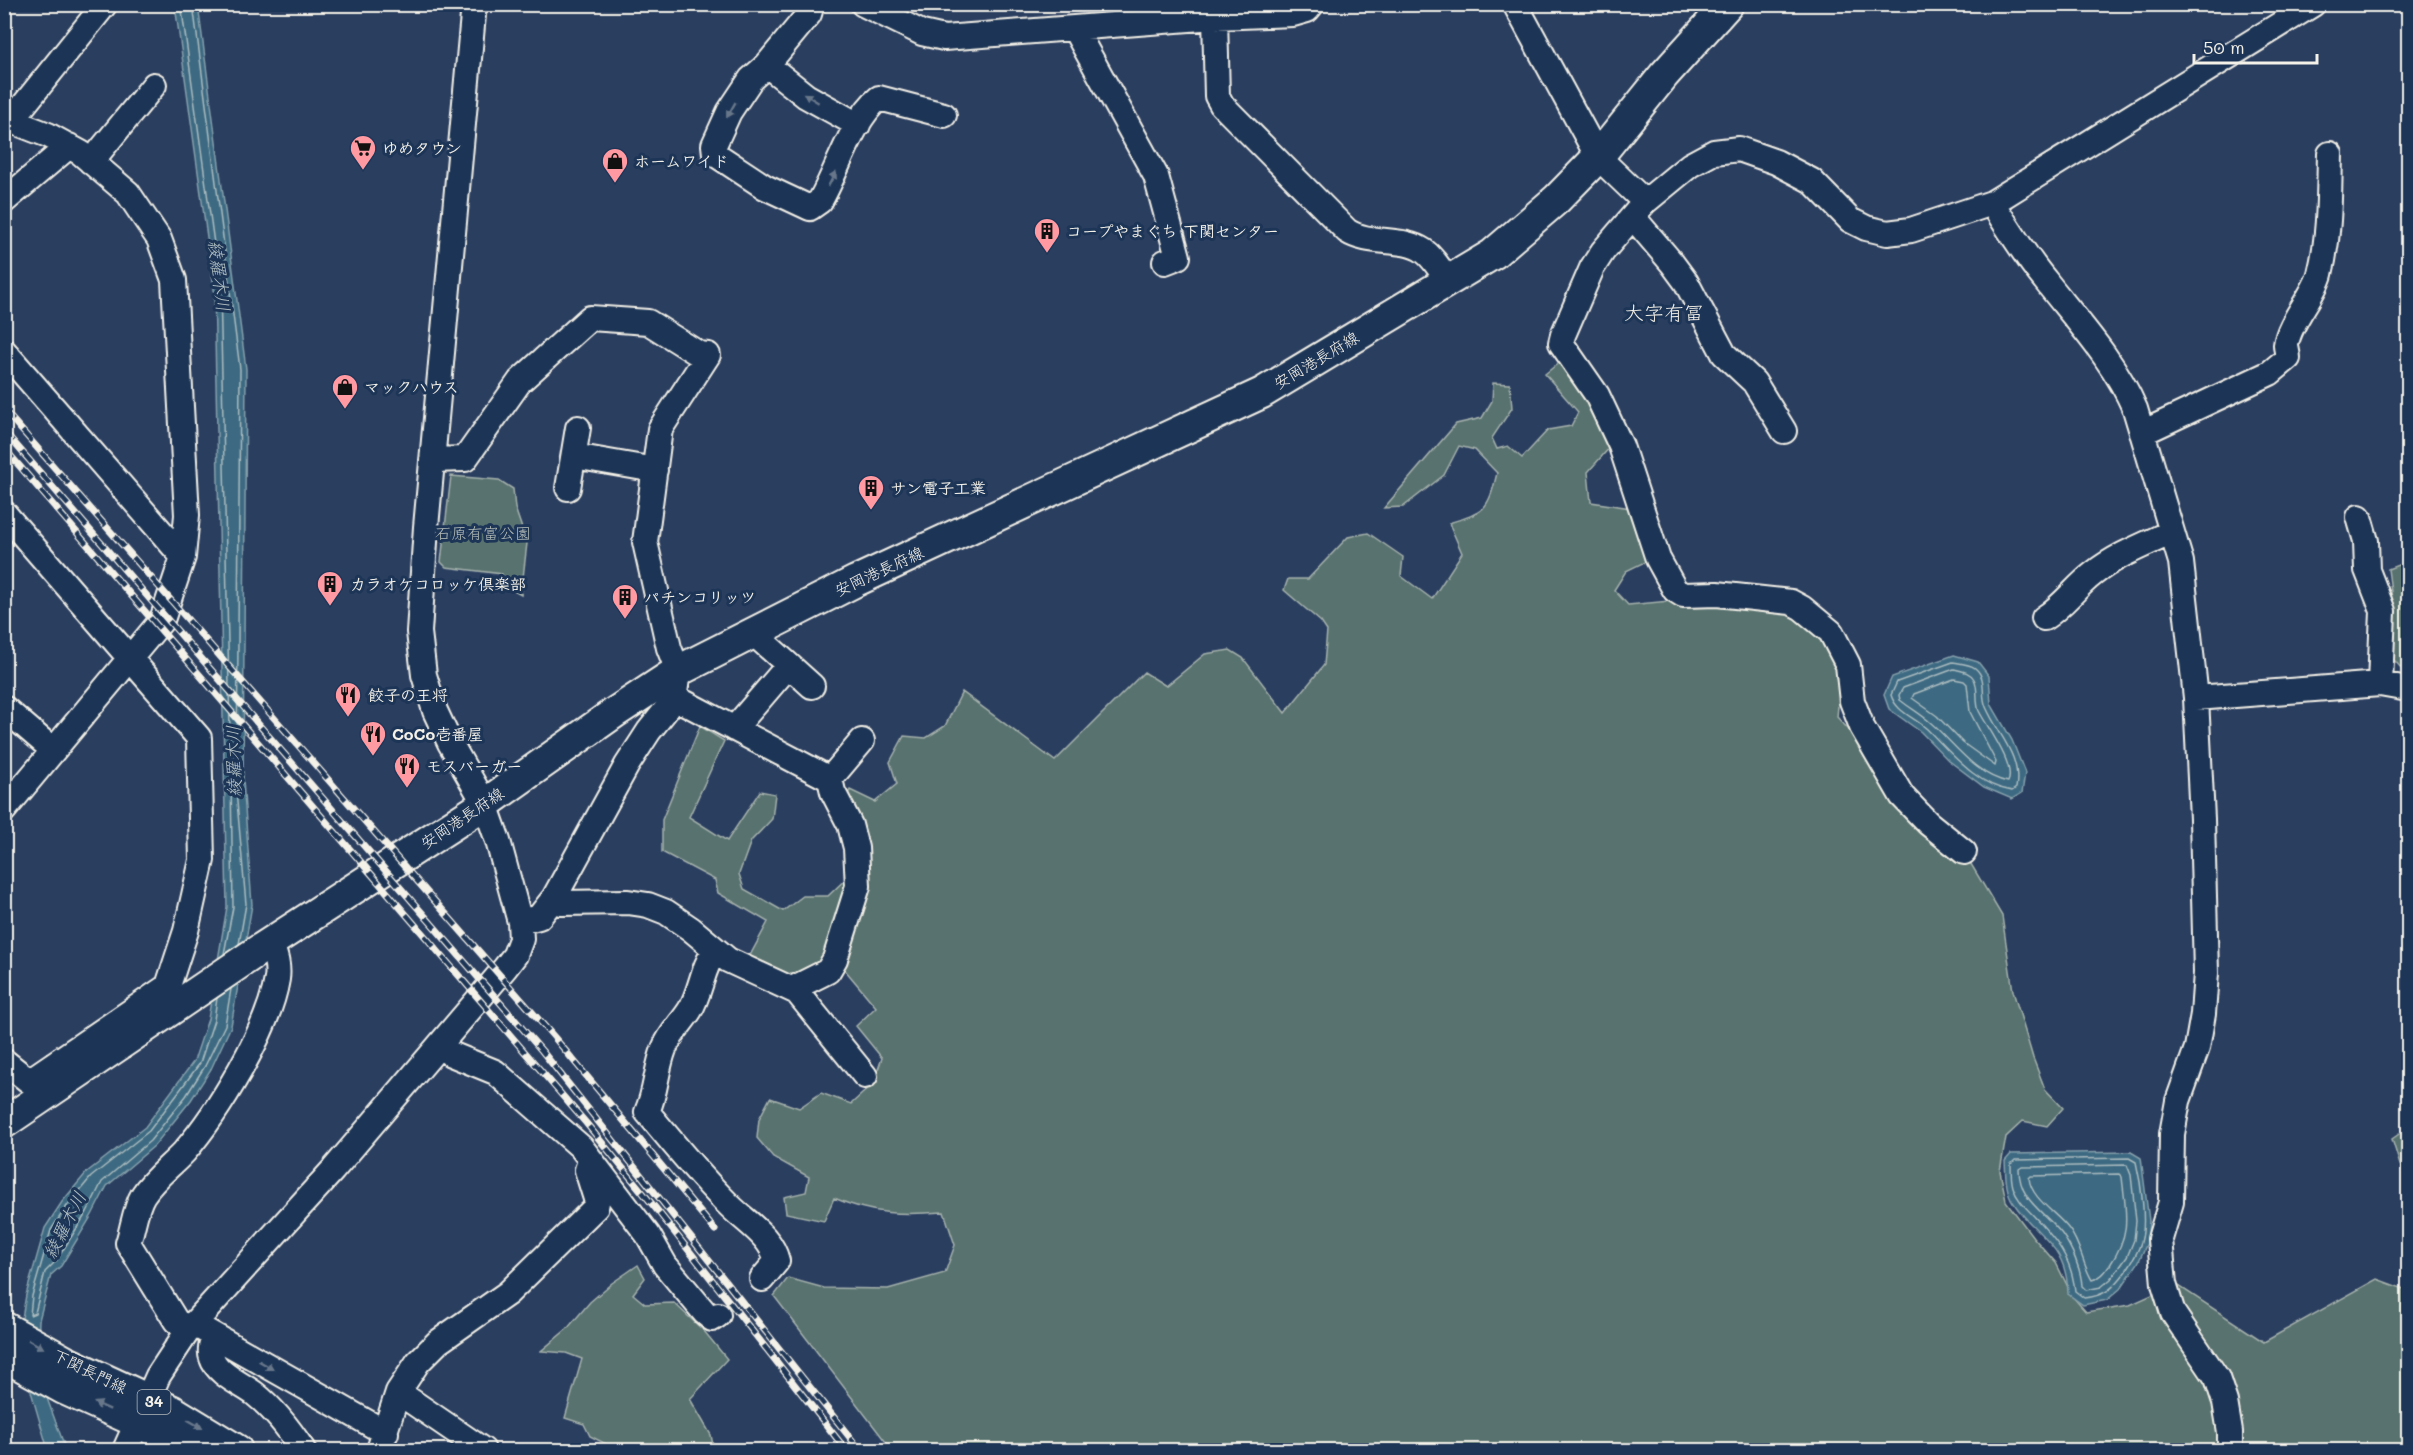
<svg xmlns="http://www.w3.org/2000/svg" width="2413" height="1455" font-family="Mali,'Klee One',sans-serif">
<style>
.green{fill:#58726f;stroke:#a6b2ac;stroke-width:1.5}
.water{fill:#3d6a82;stroke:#86a0ab;stroke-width:1.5}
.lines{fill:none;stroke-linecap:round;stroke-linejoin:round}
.shore{stroke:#abbbbf;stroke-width:1.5}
.minor-casing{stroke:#f4f1e8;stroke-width:28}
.major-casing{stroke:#f4f1e8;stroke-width:34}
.minor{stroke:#1d3557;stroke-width:24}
.major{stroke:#1d3557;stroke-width:30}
.rail-casing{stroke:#f4f1e8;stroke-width:7}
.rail{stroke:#1d3557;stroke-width:4.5;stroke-dasharray:14;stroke-linecap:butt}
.oneway{fill:#68778a}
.labels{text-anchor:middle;stroke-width:6;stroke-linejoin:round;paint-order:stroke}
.shield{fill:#1d3557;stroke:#b4b9bc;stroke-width:1.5}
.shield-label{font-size:15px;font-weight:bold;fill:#f4f1e8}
.poi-label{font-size:16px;font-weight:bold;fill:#f4f1e8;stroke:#1d3557;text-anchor:start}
.street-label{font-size:16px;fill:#f4f1e8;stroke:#1d3557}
.park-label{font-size:16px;fill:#b6beb8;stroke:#1d3557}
.water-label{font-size:18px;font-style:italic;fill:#b4c2c4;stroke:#1d3557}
.quarter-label{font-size:20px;fill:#f4f1e8;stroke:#1d3557}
</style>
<rect width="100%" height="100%" fill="#2a3e60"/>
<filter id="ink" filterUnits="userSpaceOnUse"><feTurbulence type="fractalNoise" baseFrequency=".0167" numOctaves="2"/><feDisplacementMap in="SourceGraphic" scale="12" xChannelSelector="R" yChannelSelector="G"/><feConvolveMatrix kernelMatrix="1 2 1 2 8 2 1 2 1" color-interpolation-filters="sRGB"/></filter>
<g filter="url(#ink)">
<!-- green -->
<path class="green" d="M1561,361L1587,391L1610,447L1588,472L1591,502L1631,508L1651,559L1626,571L1614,590L1628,605L1691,599L1787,608L1823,641L1841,673L1837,717L1860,742L1915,821L1971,864L2002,916L2013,991L2033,1058L2045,1089L2063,1108L2047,1126L2023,1121L2006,1137L2000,1171L2006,1201L2033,1237L2056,1263L2073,1297L2086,1312L2130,1305L2176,1284L2264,1342L2377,1279L2404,1289L2403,1328L2408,1335V1450H892L774,1296L788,1278L824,1288L888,1289L945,1273L955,1245L944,1212C902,1215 874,1215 834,1198L824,1221L786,1213L784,1197L806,1192L809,1177L773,1157L757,1138L759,1119L770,1098L799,1108L821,1093L851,1104L873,1084L882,1058L856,1026L876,1007L840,964L791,983L746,963L768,922L718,893L715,880L662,852V820L700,726L724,741L689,817L727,841L760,791L775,794L772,819L751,841L739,874L744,889L783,911L803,896H828L855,870L843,805L850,790L875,802L897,784L890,762L904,736L926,738L945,726L962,692L1055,761L1144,672L1166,686L1205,654L1230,650L1243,658L1285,713L1324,665L1327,631L1321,622L1284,590L1288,579H1308L1348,537L1368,533L1403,557L1401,576L1432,599L1462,553L1449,523C1485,512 1488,511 1497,473L1475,450L1459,446L1444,475L1403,507L1384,508L1456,424L1482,418L1492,401L1493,383L1510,384L1512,408L1492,438L1497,449L1508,446L1522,458L1548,430L1571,426L1578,412L1545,374Z
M451,476L499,480L513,489L515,508L527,543L521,595L501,584L502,574L446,567L441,562Z
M2408,561V664L2402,669L2388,653L2393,606L2388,569Z
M2408,1128V1179L2400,1165L2392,1139Z
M638,1265L645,1278L633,1294L645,1304L674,1303L704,1331L727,1359L690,1399L711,1435L714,1450H618L590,1436L584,1424L565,1418L582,1359L566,1353L541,1351L567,1329L590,1302L612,1283Z"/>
<!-- water -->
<path class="water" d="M175,5H198L246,369L243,780L252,905L231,1026L211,1069L191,1100L154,1146L107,1186L92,1215L61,1266L51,1275L39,1320L38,1352L48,1401L66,1450H48L21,1357V1324L26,1295L45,1228L62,1202L87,1172L145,1127L194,1061L208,1019L227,907L214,288Z
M1954,655L1978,662L1989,676L1991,704L2012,740L2025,773L2022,793L2012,799L1984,787L1948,760L1921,732L1889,709L1884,695L1892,677Z
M2131,1152L2141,1158L2149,1221L2147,1243L2138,1263L2121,1288L2107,1300L2083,1305L2068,1294C2067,1242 2036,1238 2013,1202C2005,1190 2006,1175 2005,1161L2011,1154Z"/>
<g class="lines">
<!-- shore -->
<path class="shore" d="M181,4L220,287L231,776L232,779L231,782L233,907L224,954
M193,4L240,369L237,776L235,779L246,904L239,944
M1953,662C1959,663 1970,664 1975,668C1988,679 1980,694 1986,707C1998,735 2022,756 2016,788L2012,791C1977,786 1951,753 1927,729C1914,717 1896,712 1891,695L1897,682Z
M1954,669C1962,671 1970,672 1974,679C1979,688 1975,701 1979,711C1987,727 2016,765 2008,782C1976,776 1954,743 1931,723C1921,714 1910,708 1900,700L1899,695L1903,688Z
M1954,679L1964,681L1967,684L1970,712L1996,762L1995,766L1963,743L1937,716L1912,698L1914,694Z
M217,998L214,1020L200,1063L183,1086L149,1131L91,1177L67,1206L51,1230L32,1296L30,1315L35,1313L45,1272L56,1261L87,1212L102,1182L150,1141L186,1096L205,1066L225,1025L231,989
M2129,1158L2136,1162C2141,1183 2147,1222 2141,1242C2138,1253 2132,1262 2126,1271C2114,1288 2105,1296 2084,1298L2075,1291C2071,1255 2055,1239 2032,1214C2024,1206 2016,1198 2013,1187C2011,1180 2011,1171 2011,1164L2015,1160Z
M2127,1165L2131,1175L2136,1221L2134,1240L2127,1257L2111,1279L2101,1287L2086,1290L2082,1286C2081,1269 2072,1248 2062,1234C2044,1211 2019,1201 2019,1169L2022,1167Z
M2119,1174L2122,1177C2126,1214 2132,1232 2110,1265C2105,1272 2101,1278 2092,1280C2082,1264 2081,1244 2069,1229C2057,1213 2031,1199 2029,1178L2031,1176Z"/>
<!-- minor casing -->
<g class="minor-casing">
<path id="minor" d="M812,4L809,14L767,65L751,79L729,112L714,145L715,154L765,187L810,208L820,201C838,170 852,120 879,98L944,115
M863,4L922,33L944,38L1215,17L1293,14L1307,10L1312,4
M1515,4L1598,157L1645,202
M1215,17L1217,96L1222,105L1347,231C1370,246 1402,236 1424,251C1434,258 1441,271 1448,281
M1074,28L1156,176L1178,257L1165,262
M767,65L806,96L858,125
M4,118L48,135L81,153L128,193L159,239L174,280L187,515L183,557L162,620L4,810
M11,121L105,4
M91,162L154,85
M4,201L69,146
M1992,203C2009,229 2025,256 2045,280C2077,321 2114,360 2135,409L2181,562L2196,698L2202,819L2206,973L2203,1014L2197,1048L2178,1101L2172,1134L2171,1202L2160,1239L2164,1284L2173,1313L2217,1378L2225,1402L2230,1432V1450
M1633,217L1672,263L1686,282L1724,354L1754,382L1784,431
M4,351L183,557
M2142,433L2270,373L2288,358C2288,354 2286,349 2286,345C2289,322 2314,296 2320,274C2330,234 2329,195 2330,154
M574,456L655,470
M432,460L465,459L520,381L590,318L648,322L699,354L708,355L660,429L645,542L669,648L678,671L674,700L649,731L627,765L554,898L539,917L520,922
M568,488L578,428
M4,513L199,738L202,860L186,931L168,986L29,1081L4,1061
M2359,517L2366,541L2367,570L2383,611L2380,684
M2044,618C2063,606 2076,587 2093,574C2117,555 2144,545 2172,532
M752,632L812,686
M674,697L830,779L862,741
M2196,698L2380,684L2408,689
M4,708L53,750
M734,729L788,666
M1964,852L1928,823L1902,796L1862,727L1852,701L1848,665L1831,632L1802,608L1791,602L1717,594L1683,595L1675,590L1658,559L1621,446L1597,395L1561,343L1563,335L1592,268L1603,251L1645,202L1690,165L1714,152L1739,149L1776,162L1812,181L1850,220L1866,228L1887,233L1911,230L1992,203L2313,4
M554,898L561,903L628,902L648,905L666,912L691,929L728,960L797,992L865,1076
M715,950C702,968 701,992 690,1010C681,1024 670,1034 664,1049C656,1070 656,1092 647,1112C674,1144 700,1177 730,1206C747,1223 771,1236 777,1261L762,1279
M792,989L828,971L835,959L858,886L856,848L850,825L833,792L830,779
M439,1046L451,1054L495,1072L581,1147L648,1235L665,1265L705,1313L712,1319L718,1315
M201,1328L215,1336C212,1343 209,1350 212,1358C217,1374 242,1384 255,1394C274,1409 290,1430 303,1450
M189,1329L176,1321L128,1243C133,1228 135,1208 143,1195C154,1178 171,1166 184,1152C218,1113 269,1029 277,979C279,966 275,955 271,943
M215,1336L386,1433
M398,1392L483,1450
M125,1450L158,1376L189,1329L333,1170L505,968L515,955L521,939L520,922L498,841L485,804L450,743L435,711L424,675L419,632L426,527L474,4
M379,1450L398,1392L418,1362L438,1342L508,1293L596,1207L597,1202L587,1170L590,1162"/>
</g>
<!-- major casing -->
<g class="major-casing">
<path id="major" d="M4,1123L262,948L485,804L614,713L678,671L856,581L1262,393L1493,254L1557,199L1598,157L1664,75L1728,4
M4,1327L67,1362L173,1411L237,1450
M4,1356L64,1389L137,1422L192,1450"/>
</g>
<!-- minor -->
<use href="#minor" class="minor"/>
<!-- major -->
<use href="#major" class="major"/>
<!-- rail casing -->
<g class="rail-casing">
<path id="rail" d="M4,410L554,1037L715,1230
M4,431L542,1051L860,1450
M4,448L586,1123L657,1210L846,1450"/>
</g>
<!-- rail -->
<use href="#rail" class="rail"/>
</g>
<!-- one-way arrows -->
<defs><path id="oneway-solid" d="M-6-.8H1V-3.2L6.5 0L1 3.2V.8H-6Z" transform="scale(1.5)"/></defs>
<g class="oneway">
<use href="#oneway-solid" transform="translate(811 98) rotate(-148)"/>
<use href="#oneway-solid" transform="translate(731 110) rotate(120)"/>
<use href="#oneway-solid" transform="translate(832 179) rotate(-63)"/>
<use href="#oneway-solid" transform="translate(36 1344) rotate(29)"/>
<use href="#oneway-solid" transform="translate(266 1365) rotate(30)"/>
<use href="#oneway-solid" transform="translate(102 1406) rotate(-156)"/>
<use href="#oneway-solid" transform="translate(195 1424) rotate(30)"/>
</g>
</g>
<!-- icons -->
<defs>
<g id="supermarket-pin" transform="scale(1.35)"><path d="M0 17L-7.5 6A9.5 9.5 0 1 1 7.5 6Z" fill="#ff9aa2" stroke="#1d3557"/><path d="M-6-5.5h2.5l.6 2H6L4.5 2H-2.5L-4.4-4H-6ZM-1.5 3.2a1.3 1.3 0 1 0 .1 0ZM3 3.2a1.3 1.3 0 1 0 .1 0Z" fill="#111"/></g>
<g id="shop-pin" transform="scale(1.35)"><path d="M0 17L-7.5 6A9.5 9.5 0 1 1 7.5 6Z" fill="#ff9aa2" stroke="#1d3557"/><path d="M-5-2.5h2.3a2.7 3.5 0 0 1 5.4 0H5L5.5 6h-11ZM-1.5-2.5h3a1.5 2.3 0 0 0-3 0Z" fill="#111"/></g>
<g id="building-pin" transform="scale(1.35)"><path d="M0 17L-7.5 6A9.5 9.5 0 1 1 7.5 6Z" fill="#ff9aa2" stroke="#1d3557"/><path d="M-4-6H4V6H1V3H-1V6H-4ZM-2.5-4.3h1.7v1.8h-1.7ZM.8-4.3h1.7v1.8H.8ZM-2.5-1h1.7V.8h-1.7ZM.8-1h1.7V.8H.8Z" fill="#111"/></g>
<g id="restaurant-pin" transform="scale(1.35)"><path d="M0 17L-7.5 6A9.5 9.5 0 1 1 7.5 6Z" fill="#ff9aa2" stroke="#1d3557"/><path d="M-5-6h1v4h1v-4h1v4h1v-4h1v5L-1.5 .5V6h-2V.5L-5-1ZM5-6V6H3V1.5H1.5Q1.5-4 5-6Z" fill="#111"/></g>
</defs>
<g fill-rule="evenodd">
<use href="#supermarket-pin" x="363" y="148"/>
<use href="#shop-pin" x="615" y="161"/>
<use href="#building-pin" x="1047" y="231"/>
<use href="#shop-pin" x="345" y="387"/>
<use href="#building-pin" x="871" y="488"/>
<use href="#building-pin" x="330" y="584"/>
<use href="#building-pin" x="625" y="597"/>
<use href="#restaurant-pin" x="348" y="695"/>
<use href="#restaurant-pin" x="373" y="734"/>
<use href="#restaurant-pin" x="407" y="766"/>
</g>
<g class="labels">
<!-- shield labels -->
<rect class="shield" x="137.5" y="1390" width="33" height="24" rx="4.5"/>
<g class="shield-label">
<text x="154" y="1407">34</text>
</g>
<!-- poi labels -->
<g class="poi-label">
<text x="382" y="154">ゆめタウン</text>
<text x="634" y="167">ホームワイド</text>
<text x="1066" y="237">コープやまぐち 下関センター</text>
<text x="364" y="393">マックハウス</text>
<text x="890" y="494">サン電子工業</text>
<text x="350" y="590">カラオケコロッケ倶楽部</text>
<text x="644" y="603">パチンコリッツ</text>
<text x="368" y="701">餃子の王将</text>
<text x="392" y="740">CoCo壱番屋</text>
<text x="426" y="772">モスバーガー</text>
</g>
<!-- street labels -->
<g class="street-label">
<text transform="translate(1316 360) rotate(-31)" y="6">安岡港長府線</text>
<text transform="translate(879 571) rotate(-25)" y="6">安岡港長府線</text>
<text transform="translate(462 818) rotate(-34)" y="6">安岡港長府線</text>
<text transform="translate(90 1371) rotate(26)" y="6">下関長門線</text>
</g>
<!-- park labels -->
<g class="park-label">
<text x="483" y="539">石原有富公園</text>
</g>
<!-- water labels -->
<g class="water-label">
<text transform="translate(219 276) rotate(83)" y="6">綾羅木川</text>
<text transform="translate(234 761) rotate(-91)" y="6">綾羅木川</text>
<text transform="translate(65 1225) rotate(-63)" y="6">綾羅木川</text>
</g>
<!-- quarter labels -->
<g class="quarter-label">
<text x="1664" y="320">大字有冨</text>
</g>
</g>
<!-- margin -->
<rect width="2413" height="1455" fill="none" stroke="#1d3557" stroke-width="24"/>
<rect x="12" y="12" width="2389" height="1431" fill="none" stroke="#f4f1e8" stroke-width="2" filter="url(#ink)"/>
<!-- scale -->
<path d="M2194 54v9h123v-9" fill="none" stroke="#f4f1e8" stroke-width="3"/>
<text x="2203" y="54" font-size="18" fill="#f4f1e8" stroke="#1d3557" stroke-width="4.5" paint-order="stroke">50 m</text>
</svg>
